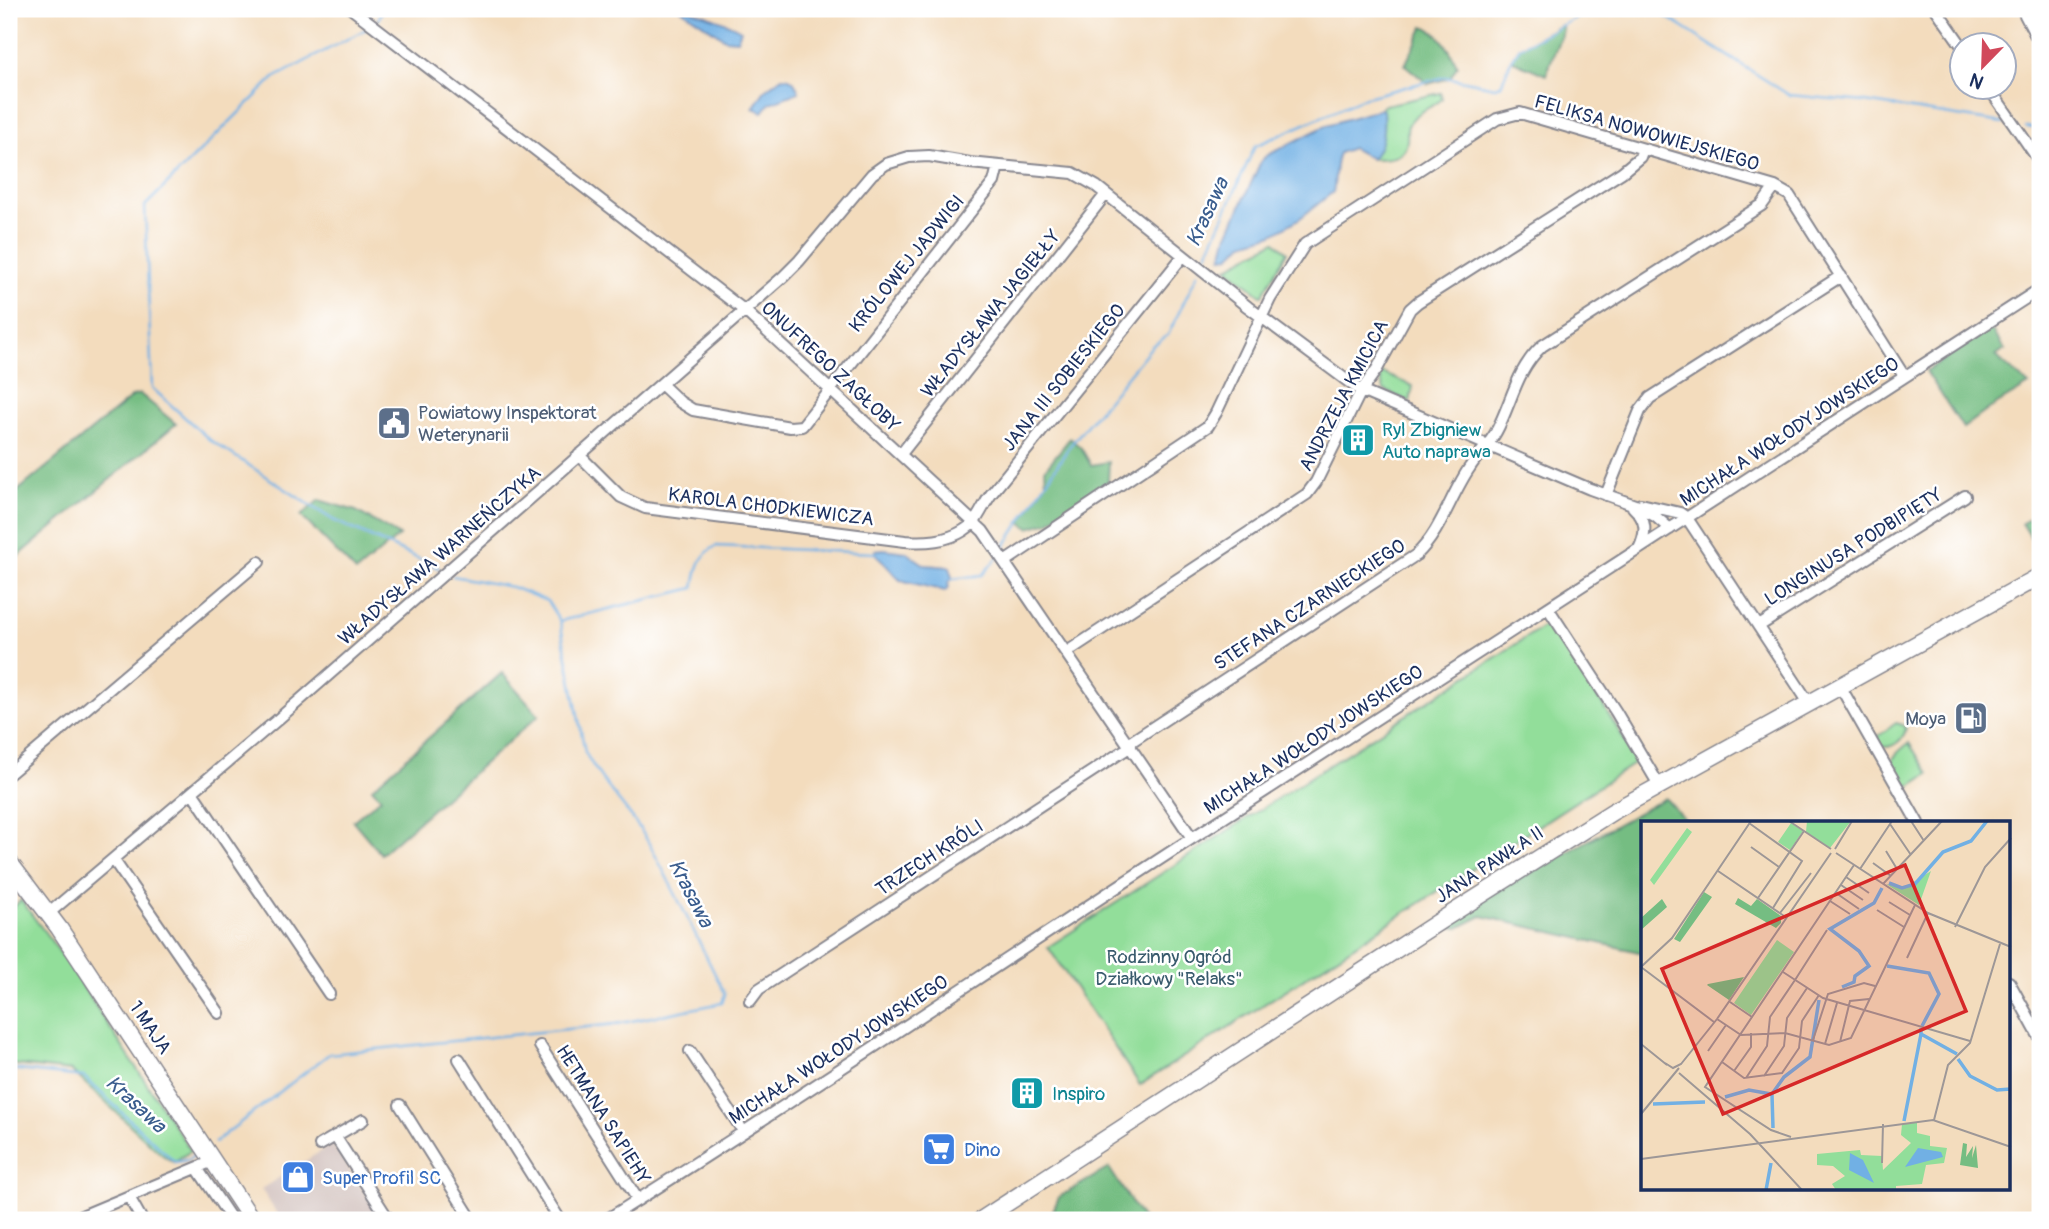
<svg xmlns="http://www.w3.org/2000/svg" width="2049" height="1229" font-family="Pangolin,sans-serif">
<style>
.industrial{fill:#d0c0bc}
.green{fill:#92de9a;stroke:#56867c;stroke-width:2}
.forest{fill:#75bd82;stroke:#487670;stroke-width:2}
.water{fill:#71b0e4;stroke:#4670a1;stroke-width:2}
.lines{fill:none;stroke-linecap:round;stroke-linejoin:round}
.stream{stroke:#71b0e4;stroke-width:2.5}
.street-casing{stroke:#87868e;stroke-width:14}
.secondary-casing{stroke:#87868e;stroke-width:19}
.highway-casing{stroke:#87868e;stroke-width:23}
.street{stroke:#fff;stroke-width:10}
.secondary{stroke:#fff;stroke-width:16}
.highway{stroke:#fff;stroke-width:19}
.labels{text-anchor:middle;stroke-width:5;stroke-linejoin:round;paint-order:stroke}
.street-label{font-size:19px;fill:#1b2f5e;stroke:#fff}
.service-label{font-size:19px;fill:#4e5e75;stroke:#fff;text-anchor:start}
.culture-label{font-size:19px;fill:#0d838f;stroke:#fff;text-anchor:start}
.park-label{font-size:19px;fill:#395b6d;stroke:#fff}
.shop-label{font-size:19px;fill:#366cbe;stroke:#fff;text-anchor:start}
.water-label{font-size:21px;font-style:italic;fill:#395c8d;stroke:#fff}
.inset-river{fill:none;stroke:#71b0e4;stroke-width:3.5}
.inset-road{fill:none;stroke:#9d9797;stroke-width:2}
.view{fill:#d62828;fill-opacity:0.15;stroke:#d62828;stroke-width:3.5}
.inset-edge{fill:none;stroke:#1b2f5e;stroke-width:3.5}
</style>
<rect width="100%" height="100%" fill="#fff"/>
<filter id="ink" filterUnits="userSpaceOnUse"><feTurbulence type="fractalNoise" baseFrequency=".0143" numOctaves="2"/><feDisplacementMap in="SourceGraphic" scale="14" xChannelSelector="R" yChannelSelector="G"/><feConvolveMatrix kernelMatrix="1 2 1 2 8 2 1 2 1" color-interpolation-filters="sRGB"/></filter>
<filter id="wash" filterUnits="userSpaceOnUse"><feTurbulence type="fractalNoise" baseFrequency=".00686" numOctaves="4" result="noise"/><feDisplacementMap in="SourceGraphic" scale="28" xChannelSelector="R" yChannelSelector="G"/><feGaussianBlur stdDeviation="1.57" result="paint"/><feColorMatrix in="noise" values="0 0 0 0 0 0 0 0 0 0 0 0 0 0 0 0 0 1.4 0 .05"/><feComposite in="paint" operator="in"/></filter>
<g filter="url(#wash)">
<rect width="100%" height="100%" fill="#f3dcbd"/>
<!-- industrial -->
<path class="industrial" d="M332,1144L382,1220H281L261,1189Z"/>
<!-- green -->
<path class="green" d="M1441,93L1442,99C1432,108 1419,110 1411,121C1405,128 1408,133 1407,141C1406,159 1386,159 1372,159C1384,144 1384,128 1383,110L1380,109L1385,105Z
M1275,241L1287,252L1262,296L1227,268Z
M1382,373L1413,386L1410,402L1384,390L1380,377Z
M1550,622L1638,761L1140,1085L1048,947Z
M1896,723L1903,725L1906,728C1904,740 1892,750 1880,746L1877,737Z
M1909,743L1929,774L1912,785L1905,786C1884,767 1889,758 1909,743Z
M21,900L64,958L191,1151L173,1162L161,1154L72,1071L9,1064V911Z"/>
<!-- forest -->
<path class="forest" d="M1561,25L1563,29L1546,75L1511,60L1520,47Z
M1424,26C1439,31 1452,52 1457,66L1450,78L1428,84L1405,65Z
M1990,329L2005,350L1995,356L2029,385L1989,409L1963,428L1926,371Z
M140,394L176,424L9,564V498L133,396Z
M1070,438L1081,448L1091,465L1109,462L1108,481L1049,522L1029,528L1021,522L1046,483L1045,469Z
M319,500L356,511L399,536L356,572L301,516Z
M2040,513V552L2022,523Z
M502,673L539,715L381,854L353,821L381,798L372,788Z
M1665,798L1688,823H1643V953L1482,916L1458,928L1442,926L1485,898Z
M1109,1168L1143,1220H1049L1059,1197Z"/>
<!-- water -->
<path class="water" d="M681,9C693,9 729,23 741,30L737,40L725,39Z
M782,77C793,77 795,82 799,92L770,103L763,112L753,108L766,89Z
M1380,109L1383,110C1384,128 1384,144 1372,159L1352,148L1339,153C1334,165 1336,178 1333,192L1299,219L1273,234L1244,243L1230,256L1222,257L1227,237L1261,161L1266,156L1327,125Z
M884,549L906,552L925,565L950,567L952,579L948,583L949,587L945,591L900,580L875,553V550Z"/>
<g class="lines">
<!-- stream -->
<path class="stream" d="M1654,9L1789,95L1865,102L2003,123
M378,20L383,9
M368,28L274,78L145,206L152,388L210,440L333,520L439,568
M2026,127L2040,129
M1201,267L1255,146L1366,97L1445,77L1495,87L1501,85L1511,60L1520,47L1593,9
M1001,552L1069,447L1152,346L1168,335L1198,273
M453,576L512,587L547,601L560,621
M952,579L982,575L998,557
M9,1069L84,1077L175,1162L188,1160L195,1154
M215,1142L329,1054L616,1024L722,1003L725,994C699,943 675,890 647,840C629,809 601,784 585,752L560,621L694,588C697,570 699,555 716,546L875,553"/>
</g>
</g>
<g filter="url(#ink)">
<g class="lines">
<!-- street casing -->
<g class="street-casing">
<path id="street" d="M352,9L745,311L983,531L1192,838
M1936,9L1962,46
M1989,88L2040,162
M661,384L680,402L693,410L790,427L802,426L994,182L998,166
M901,454L1106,194
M579,455L621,497L645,508L905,541C929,543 956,541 974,522C981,513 985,502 992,493L1183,256
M1606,495L1640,411L1650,398L1841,276
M1641,504L1680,513L1687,518L1809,703
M1633,507C1647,520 1647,532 1639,549
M1006,561L1208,426L1216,413L1270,299L1305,244L1497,119L1520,113L1775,187L1789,195L1904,376
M1548,608L1616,712L1659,785
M1759,626L1965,496
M1067,652L1307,494L1316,482L1361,391L1377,369L1410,309L1418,302L1622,172L1640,157L1643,149
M1840,686L1918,823
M1129,743L1416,555C1441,532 1451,494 1470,467C1478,454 1489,445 1496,432C1512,402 1516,370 1542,346L1762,205L1775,187
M9,774L259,562
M192,792L329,994
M113,859L219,1013
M48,914L276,721L783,277L799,261L872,174L886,164L909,157L929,156L970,163L1073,173L1096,186L1248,307L1361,391L1590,489L1635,505L1655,516L1670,529
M2009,982L2040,1038
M750,1001L759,989L1131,746
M540,1046L638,1200
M690,1051L743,1131
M459,1059L560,1220
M400,1105L472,1220
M335,1136L389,1220
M320,1145L363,1120
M197,1168L232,1220
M129,1197L142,1220
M72,1220L213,1161
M606,1220C810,1092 1009,956 1211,826C1487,646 1763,466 2040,289"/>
</g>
<!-- secondary casing -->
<g class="secondary-casing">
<path id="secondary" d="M9,862L59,928L252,1220
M981,1220L1440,921L1612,812L2040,576"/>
</g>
<!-- highway casing -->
<g class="highway-casing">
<path id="highway" d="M2027,9L2040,34"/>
</g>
<!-- street -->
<use href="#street" class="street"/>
<!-- secondary -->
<use href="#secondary" class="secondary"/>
<!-- highway -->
<use href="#highway" class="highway"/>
</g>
</g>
<!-- icons -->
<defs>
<g id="civic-square" transform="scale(1.75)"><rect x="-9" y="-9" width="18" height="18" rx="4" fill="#5c6f8a" stroke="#fff"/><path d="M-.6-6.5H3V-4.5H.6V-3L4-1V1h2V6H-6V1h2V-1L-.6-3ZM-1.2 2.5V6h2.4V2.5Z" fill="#fff"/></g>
<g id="building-square" transform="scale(1.75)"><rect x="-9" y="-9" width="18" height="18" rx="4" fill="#0f9aa8" stroke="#fff"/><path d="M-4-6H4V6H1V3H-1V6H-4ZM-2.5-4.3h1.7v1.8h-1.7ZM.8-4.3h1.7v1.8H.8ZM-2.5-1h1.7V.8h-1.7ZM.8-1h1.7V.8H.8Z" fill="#fff"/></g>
<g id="fuel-square" transform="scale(1.75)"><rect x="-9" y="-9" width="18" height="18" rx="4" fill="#5c6f8a" stroke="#fff"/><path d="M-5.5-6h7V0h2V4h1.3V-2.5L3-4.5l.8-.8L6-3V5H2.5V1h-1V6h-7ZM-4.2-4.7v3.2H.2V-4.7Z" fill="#fff"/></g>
<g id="supermarket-square" transform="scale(1.75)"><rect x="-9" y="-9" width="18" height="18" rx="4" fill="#3f7fe0" stroke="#fff"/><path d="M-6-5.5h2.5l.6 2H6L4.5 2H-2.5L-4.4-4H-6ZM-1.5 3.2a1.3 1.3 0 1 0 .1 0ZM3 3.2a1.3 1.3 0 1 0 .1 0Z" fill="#fff"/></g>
<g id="shop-square" transform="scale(1.75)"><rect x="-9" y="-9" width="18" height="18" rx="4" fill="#3f7fe0" stroke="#fff"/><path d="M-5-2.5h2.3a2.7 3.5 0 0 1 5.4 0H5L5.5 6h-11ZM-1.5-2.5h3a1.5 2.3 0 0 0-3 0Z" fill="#fff"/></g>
</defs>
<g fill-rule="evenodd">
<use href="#civic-square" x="394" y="423"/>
<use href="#building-square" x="1358" y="440"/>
<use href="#fuel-square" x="1971" y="718"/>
<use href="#building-square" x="1027" y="1093"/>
<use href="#supermarket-square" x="939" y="1149"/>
<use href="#shop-square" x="298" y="1177"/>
</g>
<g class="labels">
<!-- street labels -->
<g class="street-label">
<text transform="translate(1647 132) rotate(16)" y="7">FELIKSA NOWOWIEJSKIEGO</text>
<text transform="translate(906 263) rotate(-51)" y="7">KRÓLOWEJ JADWIGI</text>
<text transform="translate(990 313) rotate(-51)" y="7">WŁADYSŁAWA JAGIEŁŁY</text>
<text transform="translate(831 366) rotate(43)" y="7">ONUFREGO ZAGŁOBY</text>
<text transform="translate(1063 377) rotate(-51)" y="7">JANA III SOBIESKIEGO</text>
<text transform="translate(1343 395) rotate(-62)" y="7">ANDRZEJA KMICICA</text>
<text transform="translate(1789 431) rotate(-33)" y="7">MICHAŁA WOŁODYJOWSKIEGO</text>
<text transform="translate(771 506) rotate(7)" y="7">KAROLA CHODKIEWICZA</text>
<text transform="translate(1853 546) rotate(-32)" y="7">LONGINUSA PODBIPIĘTY</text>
<text transform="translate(439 555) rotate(-41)" y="7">WŁADYSŁAWA WARNEŃCZYKA</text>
<text transform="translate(1309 604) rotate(-33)" y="7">STEFANA CZARNIECKIEGO</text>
<text transform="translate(1313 739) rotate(-33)" y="7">MICHAŁA WOŁODYJOWSKIEGO</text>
<text transform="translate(929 857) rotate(-33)" y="7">TRZECH KRÓLI</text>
<text transform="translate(1489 864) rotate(-33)" y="7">JANA PAWŁA II</text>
<text transform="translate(151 1027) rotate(56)" y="7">1 MAJA</text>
<text transform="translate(838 1049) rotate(-33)" y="7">MICHAŁA WOŁODYJOWSKIEGO</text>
<text transform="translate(604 1114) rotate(58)" y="7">HETMANA SAPIEHY</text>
</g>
<!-- service labels -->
<g class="service-label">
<text x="418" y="419">Powiatowy Inspektorat<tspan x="418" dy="22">Weterynarii</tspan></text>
<text x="1946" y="725" text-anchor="end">Moya</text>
</g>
<!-- culture labels -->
<g class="culture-label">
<text x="1382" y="436">Ryl Zbigniew<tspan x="1382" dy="22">Auto naprawa</tspan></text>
<text x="1052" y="1100">Inspiro</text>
</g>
<!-- park labels -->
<g class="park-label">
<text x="1169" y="963">Rodzinny Ogród<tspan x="1169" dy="22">Działkowy "Relaks"</tspan></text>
</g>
<!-- shop labels -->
<g class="shop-label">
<text x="964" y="1156">Dino</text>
<text x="322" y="1184">Super Profil SC</text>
</g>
<!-- water labels -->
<g class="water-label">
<text transform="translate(1207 212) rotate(-65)" y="7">Krasawa</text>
<text transform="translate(691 893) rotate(63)" y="7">Krasawa</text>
<text transform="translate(136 1104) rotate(43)" y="7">Krasawa</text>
</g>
</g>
<!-- overview -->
<g transform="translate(1641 821)">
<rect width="369" height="369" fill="#f3dcbd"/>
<path d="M166,0H210L189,27L165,11ZM150,2L162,10L149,29L137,21ZM46,7L51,11L13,64L9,59ZM290,50L278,84L245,63L263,67ZM136,119L153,131L110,194L93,182ZM276,301V312L289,315V325L306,327L303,342L285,344L281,363L255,365V369H195L191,363L204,355L192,345L176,344V333L219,329L220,334L241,335L242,349L270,322L260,314L261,303Z" fill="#92de9a"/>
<path d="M63,71L71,76L39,121L33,118ZM97,77L110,85L116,78L140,95V102L135,107L94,83ZM21,78L26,86L0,109V97ZM103,156L88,179L66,164L67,163ZM322,322L326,323L325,336L332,325L331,337L335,324L337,347L319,344Z" fill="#75bd82"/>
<path d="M277,327L300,331L302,336L264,346ZM209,332L222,339L233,362L208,349Z" fill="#71b0e4"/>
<path class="inset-river" d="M248,62L261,67L274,63L302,31L330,20L346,0M246,145L288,152L298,173L281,205M201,166L213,161L214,155L228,145L218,130L189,108L233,82L241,67M280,207V213L316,233M317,238L329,255L356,269L370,268M131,273L143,256L169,236L178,179M131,274L132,307M84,276L108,269L130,273M12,283L64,281M263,300L280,213M125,369L130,342"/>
<path class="inset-road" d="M148,0L190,28M270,0L283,20M108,2L161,40L132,87M249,3L270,34M110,26L138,46M194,28L211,0M245,30L256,48M195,32L287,92L370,126M232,42L250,55M219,48L251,0M77,50L146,97M205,56L228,72M242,63L301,0M200,64L222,79M195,72L218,88M117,77L163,10M189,80L209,93M248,81L269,94M236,89L263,106M139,92L170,52M314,106L344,46L370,17M266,137L287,92M142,151L182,177L329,220M154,159L186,109M89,181L111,196M76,198L100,214L144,212L188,224L210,217L274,84M73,201L0,146L31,117L110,0M172,219L187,173L223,162L234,165M199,221L209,180L228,178M0,223L26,244M184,223L196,182M67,230L85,204M81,241L103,257L141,252L158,227L161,200L178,174M24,242L32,247L40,243L76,198L190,32M93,250L110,226V212M38,252L109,313L161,369M123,255L143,225L146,197L166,167M105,257L126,225L129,196L154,159M0,293L38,247M293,299L307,244L329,222L359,123M150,316L130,309L64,266L213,44M0,338L292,299L370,326M241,342L242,303"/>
<path class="view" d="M264,44L325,190L82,293L21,148Z"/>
<rect width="369" height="369" class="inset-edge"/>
</g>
<!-- margin -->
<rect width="2049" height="1229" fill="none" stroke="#fff" stroke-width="35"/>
<!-- north arrow -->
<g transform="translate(1983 66) rotate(203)"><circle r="33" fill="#ffffff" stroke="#a4acbf" stroke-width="2"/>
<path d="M0-5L12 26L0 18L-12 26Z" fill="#d1495b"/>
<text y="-10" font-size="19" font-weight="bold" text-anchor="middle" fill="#1b2f5e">N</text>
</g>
</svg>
